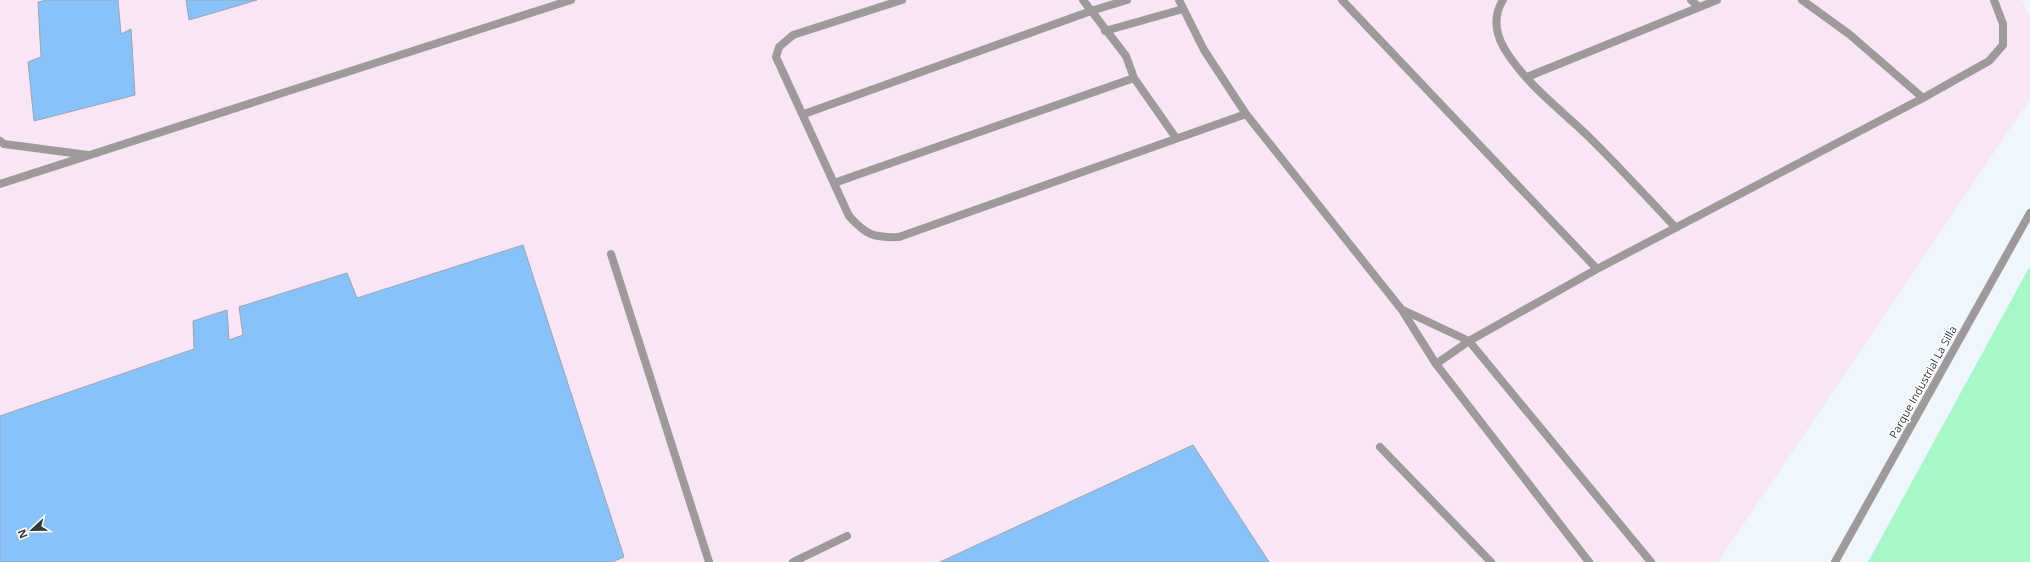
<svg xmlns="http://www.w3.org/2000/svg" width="2030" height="562" font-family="'Open Sans',sans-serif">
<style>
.industrial{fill:#f8e5f5}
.green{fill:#a6f8c9}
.building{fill:#88c2fb;stroke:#9da5ad}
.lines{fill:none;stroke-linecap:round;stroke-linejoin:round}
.service{stroke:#9f9a9a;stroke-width:8}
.tertiary{stroke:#9f9a9a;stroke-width:8}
.labels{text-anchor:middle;stroke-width:3;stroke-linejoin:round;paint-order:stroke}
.street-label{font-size:11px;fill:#36393c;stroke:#fff}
</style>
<rect width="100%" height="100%" fill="#eff6fd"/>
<!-- industrial -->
<path class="industrial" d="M0,0H2022L2030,17V99L1718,562H0Z"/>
<!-- green -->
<path class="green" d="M2030,266V562H1868Z"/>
<!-- building -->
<path class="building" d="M47,0H118L121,34L131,29L135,95L34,121L28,62L41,57L38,2Z
M186,0H257L189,20Z
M523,245L624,557L612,562H0V416L194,349L193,321L227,310L229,340L243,335L239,307L347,273L357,298Z
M1193,445L1269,562H940Z"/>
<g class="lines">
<!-- service -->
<path class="service" d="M902,0L793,35L779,47L776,57L849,216C866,235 874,238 899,237L1246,114
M1179,0L1204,50L1246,114L1402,310L1436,364L1589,562
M1342,0L1597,269L1469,341L1436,364
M1503,0C1493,16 1495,32 1504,48C1526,85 1563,111 1593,141C1621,169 1648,198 1675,227
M1691,0L1699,7
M1802,0L1849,34L1923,98
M1105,31L1183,9
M1527,77L1717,0
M1134,78L1176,138
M804,114L1091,11L1127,0
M0,141L4,144L88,155
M834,183L1134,78L1126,56L1083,0
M0,184L571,0
M611,254L709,562
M1597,269L1923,98L1989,61L2003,45V24L1994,0
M1403,310L1469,341L1651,562
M1380,447L1491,562
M793,562L847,536"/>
<!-- tertiary -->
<path class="tertiary" d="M1835,562L2030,213"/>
</g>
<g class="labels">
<!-- street labels -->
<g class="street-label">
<text transform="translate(1923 382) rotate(-61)" y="4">Parque Industrial La Silla</text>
</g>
</g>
<!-- north arrow -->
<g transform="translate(32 530) rotate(248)" stroke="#ffffff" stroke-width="3" paint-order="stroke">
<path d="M0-3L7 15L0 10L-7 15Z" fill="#36393c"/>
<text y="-6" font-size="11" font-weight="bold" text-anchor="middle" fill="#36393c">N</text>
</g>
</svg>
